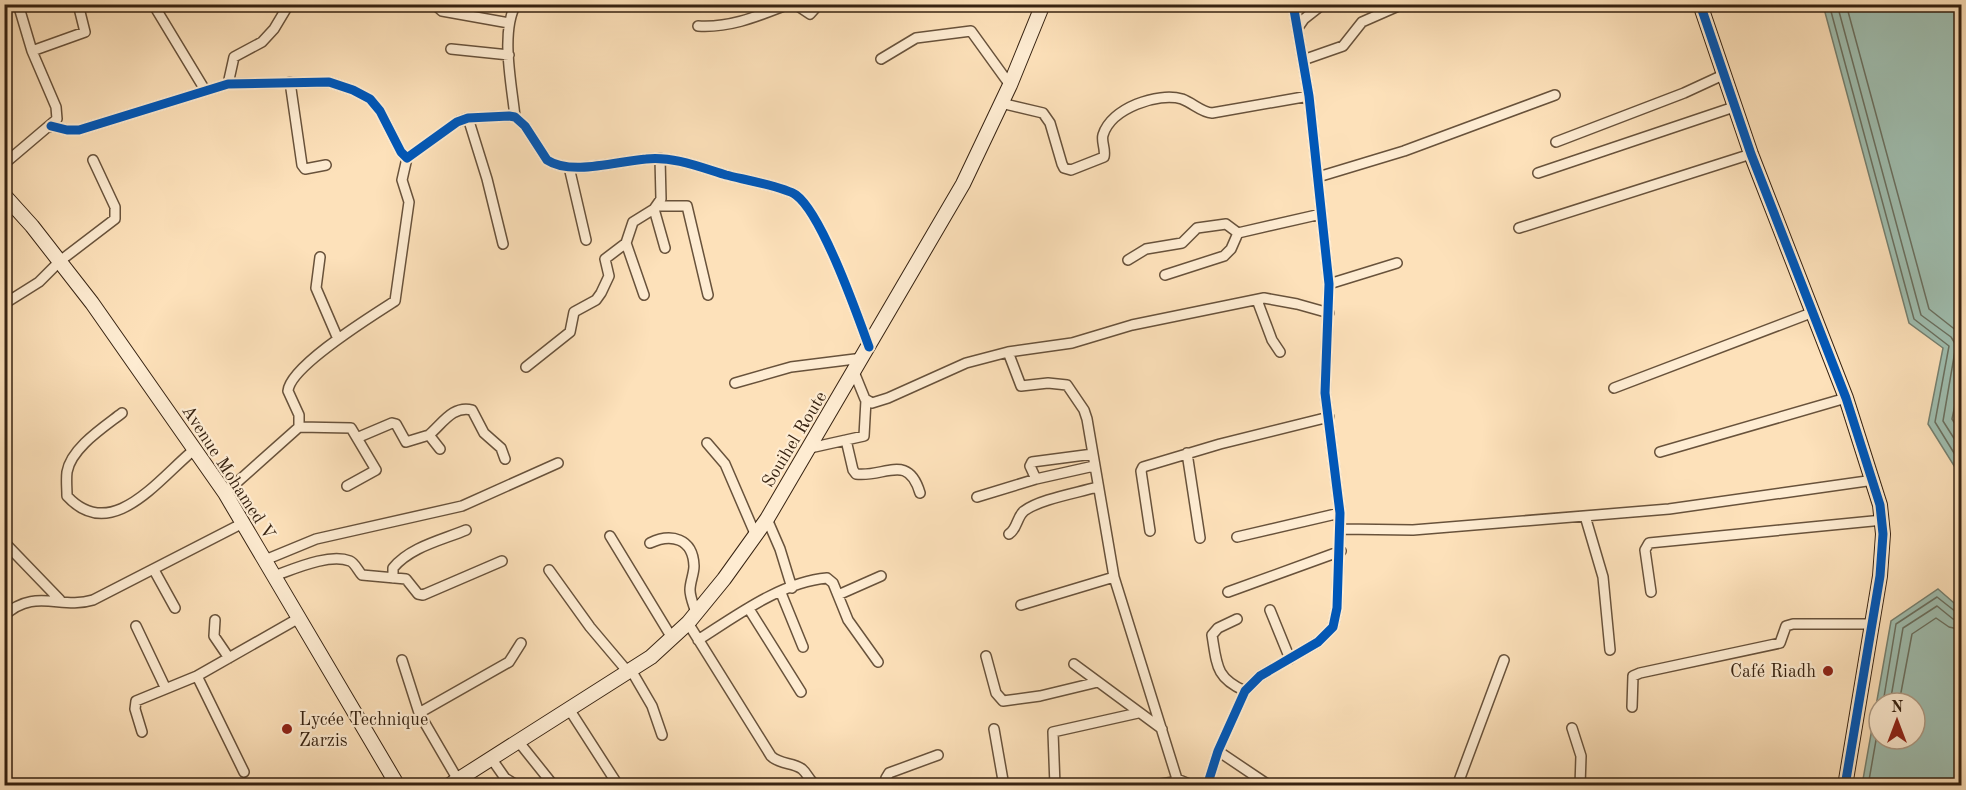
<svg xmlns="http://www.w3.org/2000/svg" width="1966" height="790" font-family="'Old Standard TT',serif">
<style>
.water{fill:#9fbeb0;stroke:#758070;stroke-width:1.5;fill-rule:evenodd}
.lines{fill:none;stroke-linecap:round;stroke-linejoin:round}
.shore{stroke:#6a7060;stroke-width:1.5}
.street-casing{stroke:#68523b;stroke-width:12}
.secondary-casing{stroke:#362211;stroke-width:16}
.street{stroke:#feecd2;stroke-width:9}
.secondary{stroke:#feecd2;stroke-width:14}
.cycleway-casing{stroke:#feecd2;stroke-width:13}
.cycleway{stroke:#0057b8;stroke-width:9}
.poi-dot{fill:#8f2418;stroke:#feecd2;stroke-width:2}
.labels{text-anchor:middle;stroke-width:4.5;stroke-linejoin:round;paint-order:stroke}
.street-label{font-size:18px;fill:#362211;stroke:#feecd2}
.poi-label{font-size:18px;fill:#362211;stroke:#feecd2;text-anchor:end}
</style>
<rect width="100%" height="100%" fill="#fde1ba"/>
<filter id="stains"><feTurbulence type="fractalNoise" baseFrequency=".00333" numOctaves="4"/><feColorMatrix values="0 0 0 0 .2 0 0 0 0 .09 0 0 0 0 .02 0 0 0 .5 -.17"/></filter>
<radialGradient id="worn" r=".72"><stop offset=".6" stop-color="#630" stop-opacity="0"/><stop offset="1" stop-color="#630" stop-opacity=".3"/></radialGradient>
<!-- water -->
<path class="water" d="M1823,5H1961V477L1928,424L1943,348L1909,323Z
M1938,589L1961,609V785H1862L1891,621ZM1879,703H1915V739H1879Z"/>
<g class="lines">
<!-- shore -->
<path class="shore" d="M1829,4L1914,319L1949,346L1935,422L1962,466
M1837,4L1921,315L1951,337L1956,345L1943,421L1962,451
M1846,4L1929,309L1962,335
M1962,372L1952,419L1962,435
M1883,703L1896,624L1937,597L1956,612L1962,613
M1890,703L1903,628L1937,606L1953,619L1962,621
M1899,703L1912,634L1936,618L1949,627L1962,630
M1868,786L1879,723"/>
<!-- street casing -->
<g class="street-casing">
<path id="street" d="M153,4L205,90
M434,4L442,11L509,23
M795,4L810,14L819,4
M698,26C731,28 758,16 789,4
M1297,29L1304,19L1323,4
M451,49L509,55
M32,51L85,32L78,4
M881,59L916,38L971,31L1010,85
M1303,60L1343,46L1362,22L1403,4
M290,82L302,165L305,169L326,165
M228,84L234,57L262,42L274,29L289,4
M1001,103L1043,113L1050,123L1062,164L1064,168L1071,170L1104,157C1106,149 1101,142 1103,135C1111,108 1158,92 1182,99C1193,103 1201,112 1212,113L1309,96
M515,117C512,86 500,32 516,4
M468,118L487,179L503,244
M51,126L67,130H79L228,84L329,82L353,90L370,99L380,111L401,152L407,158L457,122L468,118L509,116L515,117L525,126L547,160C571,176 618,161 646,159C673,156 700,167 726,175C741,179 785,187 796,195C822,214 857,314 869,347
M1556,142L1684,93L1723,75
M4,164L57,119L56,107L32,51L18,4
M569,167L586,240
M1538,173L1734,107
M1318,177L1404,151L1555,95
M657,206H687L708,295
M654,209L665,248
M1519,228L1751,154
M1238,233L1321,214
M626,243L644,295
M320,257L316,288L338,339
M1128,260L1146,249L1182,243L1197,228L1226,224L1238,233
M1165,275L1224,256L1231,249L1238,233
M1329,284L1397,263
M1257,300L1272,340L1280,352
M4,304L39,282L60,261L115,219V207L93,160
M1008,352L1021,386L1048,383L1067,385L1084,410L1087,419L1114,577L1177,779L1194,786
M526,367L570,332L574,312L596,300L601,293L609,276L605,259L626,243L633,222L654,209L661,199L660,158
M854,372L865,399L872,403L888,398L966,363L1008,352L1072,343L1132,325L1264,298L1297,304L1329,313
M735,383L791,367L863,358
M1614,388L1811,313
M122,413C104,427 71,448 67,472C66,480 67,488 67,496C112,545 160,477 195,449
M299,427L351,428L376,470L347,486
M429,435C442,424 453,405 472,410L484,433L501,448L505,459
M359,437L392,423L396,424L406,442L429,435L440,449
M846,440L853,470L856,474C884,478 908,452 920,493
M707,443L725,464L756,536
M810,448L864,436L866,400
M1660,452L1846,398
M1187,453L1200,538
M1093,454L1032,462L1030,466L1036,479L1094,466
M225,493L299,427V415L288,391C290,366 372,316 395,301L409,202L402,180L407,158
M977,497L1036,479
M1585,516L1603,577L1610,650
M767,519L780,549L792,588
M1341,529L1413,530L1669,509L1874,480
M1150,531L1141,471L1143,467L1220,444L1329,417
M1009,534C1018,528 1016,518 1024,511C1040,499 1077,493 1097,487
M610,536L672,638
M1237,537L1340,513
M4,542L60,600
M650,543C671,533 693,538 694,566C694,574 690,582 690,590C690,597 694,606 696,613
M265,560L316,539L462,506L558,463
M154,570L175,608
M549,570L590,627L628,672
M274,576C294,569 329,553 350,561C355,563 358,571 362,575L406,579L418,594L423,595L502,561
M393,578V568C410,547 442,540 466,530
M1228,592L1341,551
M1651,592L1645,550L1649,543L1883,520
M781,593L803,647
M838,595L881,576
M1021,605L1114,577
M749,609L801,692
M1270,610L1290,659
M4,616C34,587 61,610 93,600L243,523
M1237,619L1218,628L1212,635C1217,666 1216,678 1245,691
M215,620L214,636L229,658
M688,623L771,756C780,765 793,762 802,769C809,775 809,782 818,786
M136,626L165,687
M698,640C736,616 781,582 827,578L833,583L848,620L878,662
M986,656L996,693L1003,701L1040,696L1098,682
M402,660L419,713L458,780
M1074,664L1162,729
M631,670L652,706L662,735
M197,676L244,772
M1632,707L1633,676L1640,673L1780,643L1786,626L1793,624H1870
M569,709L616,782
M419,713L509,662L521,643
M1572,728L1581,756L1580,786
M994,729L1004,786
M142,732L135,709L136,701L197,676L299,618
M518,741L554,786
M1218,751L1270,786
M491,758L505,778L518,786
M822,786L833,784
M888,786L886,778L889,773L938,755
M1055,786L1053,732L1138,713
M1148,786L1180,781
M1207,786L1218,751L1245,691L1260,676L1318,642L1333,627L1337,608L1340,513L1325,393L1329,284L1309,96L1293,4
M1457,786L1504,660"/>
</g>
<!-- secondary casing -->
<g class="secondary-casing">
<path id="secondary" d="M1700,4L1751,154L1846,398L1880,505L1883,534L1880,576L1845,786
M4,195L32,226L92,303L225,493L398,786
M448,786L651,657L688,623L724,579L767,519L963,184L1010,85L1043,4"/>
</g>
<!-- street -->
<use href="#street" class="street"/>
<!-- secondary -->
<use href="#secondary" class="secondary"/>
<!-- cycleway casing -->
<g class="cycleway-casing">
<path id="cycleway" d="M1700,4L1751,154L1846,398L1880,505L1883,534L1880,576L1845,786
M51,126L67,130H79L228,84L329,82L353,90L370,99L380,111L401,152L407,158L457,122L468,118L509,116L515,117L525,126L547,160C571,176 618,161 646,159C673,156 700,167 726,175C741,179 785,187 796,195C822,214 857,314 869,347
M1207,786L1218,751L1245,691L1260,676L1318,642L1333,627L1337,608L1340,513L1325,393L1329,284L1309,96L1293,4"/>
</g>
<!-- cycleway -->
<use href="#cycleway" class="cycleway"/>
</g>
<!-- markers -->
<g class="poi-dot">
<circle cx="1828" cy="671" r="6"/>
<circle cx="287" cy="729" r="6"/>
</g>
<g class="labels">
<!-- street labels -->
<g class="street-label">
<text transform="translate(794 439) rotate(-59)" y="6">Souihel Route</text>
<text transform="translate(229 472) rotate(57)" y="6">Avenue Mohamed V</text>
</g>
<!-- poi labels -->
<g class="poi-label">
<text x="1816" y="677">Café Riadh</text>
<text x="299" y="725" text-anchor="start">Lycée Technique<tspan x="299" dy="21">Zarzis</tspan></text>
</g>
</g>
<!-- margin -->
<rect width="1966" height="790" fill="none" stroke="#fde1ba" stroke-width="24"/>
<rect x="6" y="6" width="1954" height="778" fill="none" stroke="#362211" stroke-width="3"/>
<rect x="12" y="12" width="1942" height="766" fill="none" stroke="#362211" stroke-width="1.5"/>
<!-- north arrow -->
<g transform="translate(1897 721)"><circle r="28" fill="#feecd2" stroke="#ae9b85" stroke-width="1.5"/>
<path d="M0-4.5L10 22L0 15L-10 22Z" fill="#8f2418"/>
<text y="-9" font-size="16" font-weight="bold" text-anchor="middle" fill="#362211">N</text>
</g>
<rect width="100%" height="100%" filter="url(#stains)"/>
<rect width="100%" height="100%" fill="url(#worn)"/>
</svg>
